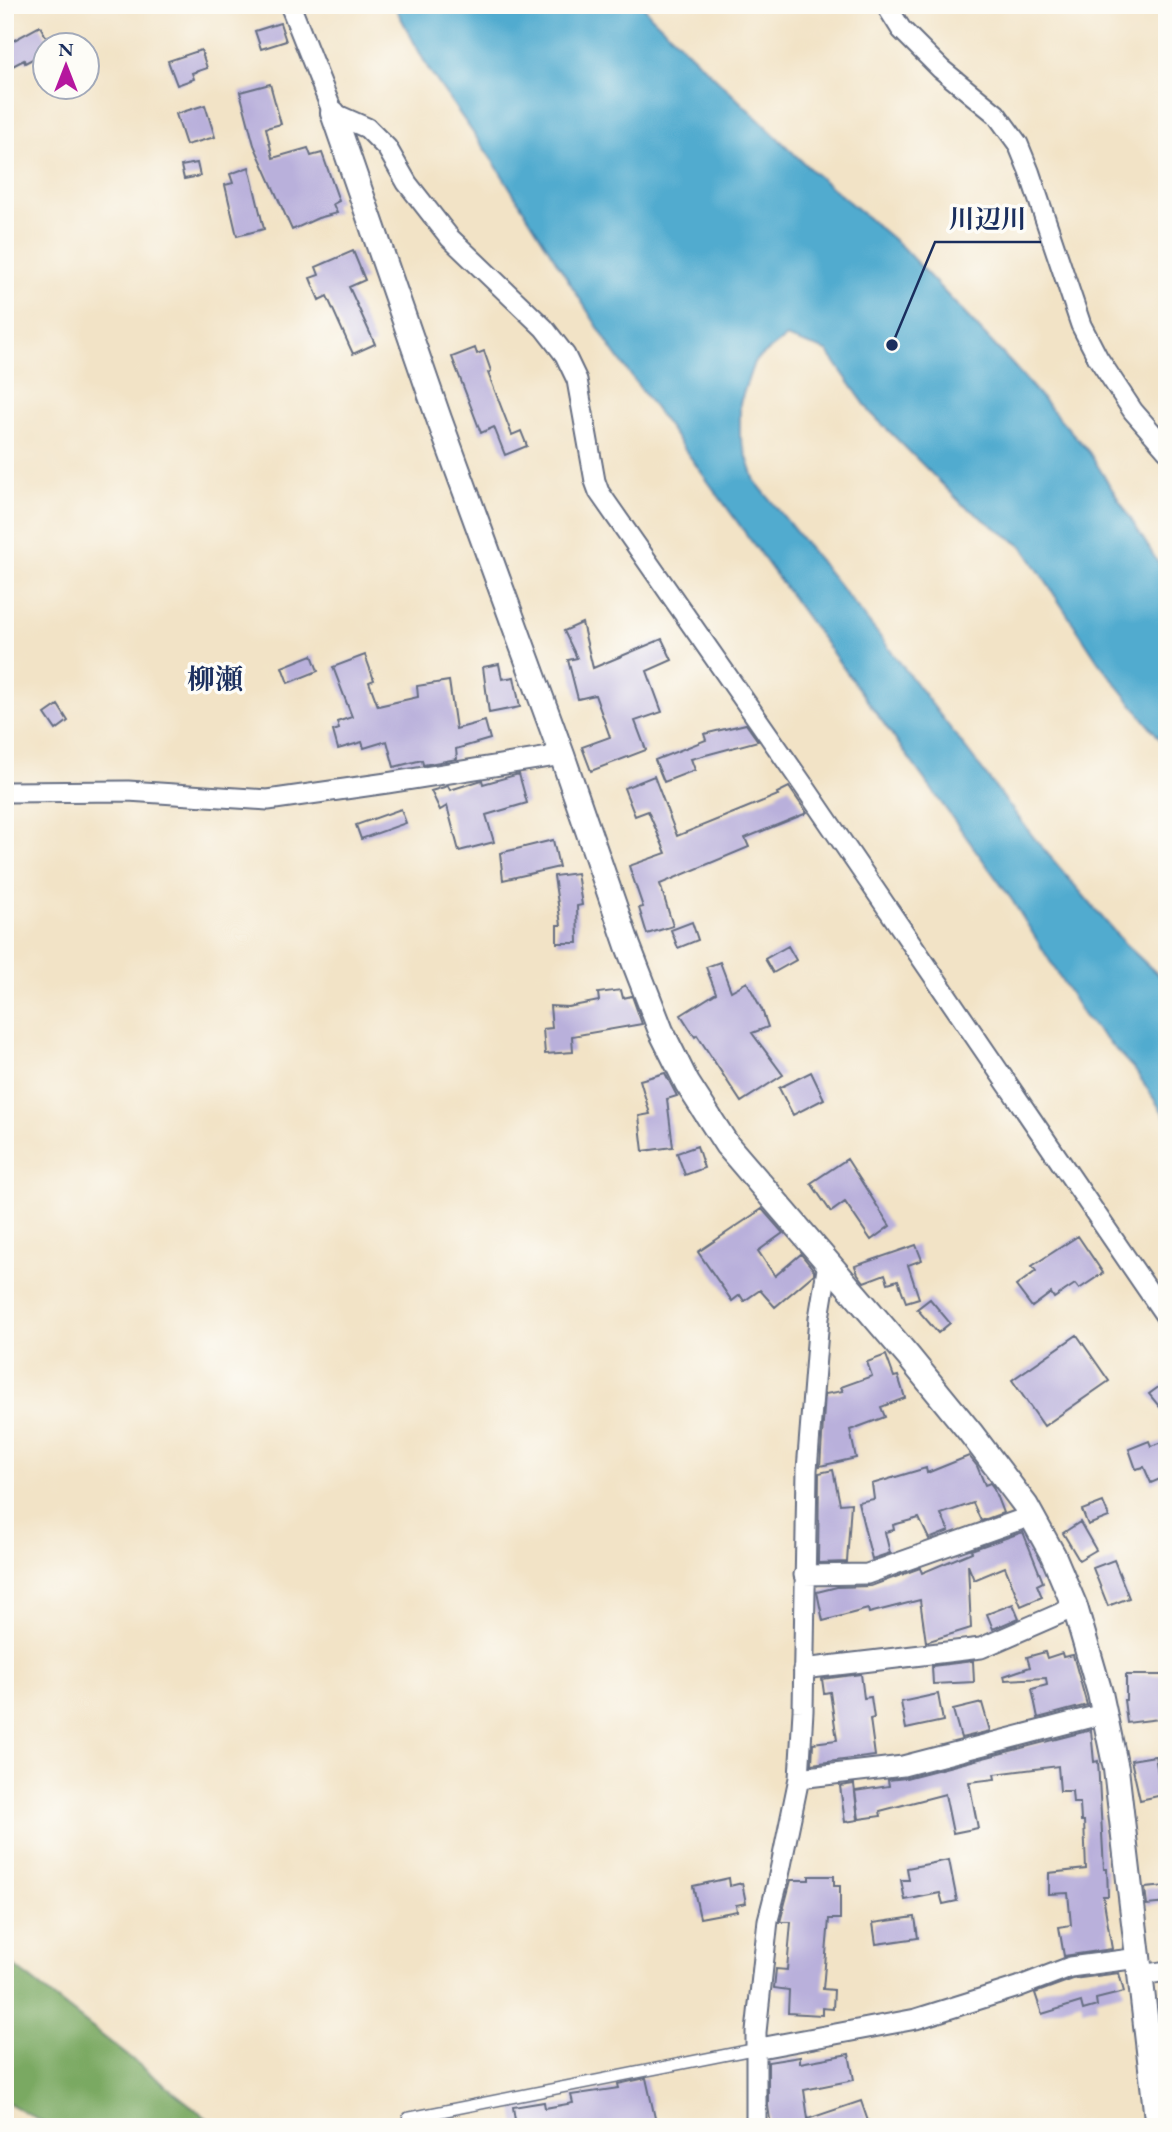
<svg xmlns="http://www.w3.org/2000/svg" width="1172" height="2132" font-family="'EB Garamond','Noto Serif JP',serif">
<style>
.forest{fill:#7aa962;stroke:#4a6c60;stroke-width:2}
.water{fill:#51abcf;stroke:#366d96;stroke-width:2}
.building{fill:#b9b0db}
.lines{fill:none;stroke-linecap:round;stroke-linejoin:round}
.service-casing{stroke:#666e82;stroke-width:13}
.minor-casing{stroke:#666e82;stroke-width:23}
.tertiary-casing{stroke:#666e82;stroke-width:28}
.service{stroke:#fff;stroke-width:10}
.minor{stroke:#fff;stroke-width:19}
.tertiary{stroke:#fff;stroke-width:24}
.labels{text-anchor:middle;stroke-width:7;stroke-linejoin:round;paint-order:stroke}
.quarter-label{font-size:28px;font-weight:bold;fill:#1b2f5e;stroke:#fdfcf7}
.leader{fill:none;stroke:#1b2f5e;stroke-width:2.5}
.callout-dot{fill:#1b2f5e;stroke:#fdfcf7;stroke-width:2.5}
.callout-label{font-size:26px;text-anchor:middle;font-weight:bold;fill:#1b2f5e;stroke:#fdfcf7;stroke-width:7;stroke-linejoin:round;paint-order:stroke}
</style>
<rect width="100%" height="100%" fill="#fdfcf7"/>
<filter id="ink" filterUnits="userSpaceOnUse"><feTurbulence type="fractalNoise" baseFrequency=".0143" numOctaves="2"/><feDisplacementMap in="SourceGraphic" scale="14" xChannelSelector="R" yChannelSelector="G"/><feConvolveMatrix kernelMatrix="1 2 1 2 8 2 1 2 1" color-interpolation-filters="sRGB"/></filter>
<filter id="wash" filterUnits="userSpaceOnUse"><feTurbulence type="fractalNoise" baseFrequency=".00686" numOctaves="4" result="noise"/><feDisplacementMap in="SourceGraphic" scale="28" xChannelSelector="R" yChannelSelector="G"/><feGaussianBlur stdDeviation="1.57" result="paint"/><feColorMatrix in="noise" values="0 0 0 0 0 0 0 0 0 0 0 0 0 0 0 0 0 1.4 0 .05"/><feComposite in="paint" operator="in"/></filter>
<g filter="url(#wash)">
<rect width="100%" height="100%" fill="#f2e3c6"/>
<!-- forest -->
<path class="forest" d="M5,1959L218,2127H52L5,2101Z"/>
<!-- water -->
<path class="water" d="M394,5H643L650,15L812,171L901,246L1012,364L1089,452L1167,577V748L1098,661L1023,547L962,504L871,413L827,351L786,337L754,362L740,403V436L755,481L875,630L1035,839L1124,943L1167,983V1119L1135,1070L1084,1016L1012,900L611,348L495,164L429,70Z"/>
<g id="blocks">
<!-- building -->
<path class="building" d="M280,23L286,41L261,49L255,31Z
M40,26L51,46H46V52L25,63L24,60L5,70V45Z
M201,50L207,68L192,73L194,79L177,85L168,61Z
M270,84L281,124L266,128L273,158L308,148L311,156L322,153L339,201L333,204L337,213L318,218L292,230L254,145L240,92Z
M205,105L215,137L186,145L176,114Z
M197,163L200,176L184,179L181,166Z
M249,167L264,229L237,236L225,185L233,183L230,174Z
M353,251L365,280L349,287L375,344L353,354L327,296L319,300L310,278L319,275L316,267Z
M475,348L477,354L484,351L491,371L488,373L512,435L521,431L527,446L505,455L494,427L481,433L452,357Z
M582,623L593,668L662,639L672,660L647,671L662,712L635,721L646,750L591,771L582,747L610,737L595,695L578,699L568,660L577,658L564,631Z
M312,655L318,671L288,683L282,667Z
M365,655L374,680L369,682L378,706L418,697L417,686L449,681L456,729L485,721L490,739L456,749L457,759L423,765L422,760L394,767L387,741L364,748L362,742L338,749L333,731L339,729L337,722L352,717L333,667Z
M499,664L502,679L514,677L520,707L489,713L483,667Z
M58,705L68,721L56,730L45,714Z
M746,724L758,741L691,759L695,770L664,782L655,760L706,740L704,734Z
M519,774L527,803L486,815L494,842L459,851L447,806L440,810L431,791L448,786L450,790L482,780L483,784Z
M654,776L677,836L778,795L777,793L789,787L807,813L745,838L749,847L660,884L673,926L647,934L639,908L643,907L629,866L666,853L648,811L635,816L624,788Z
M401,809L406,823L361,839L356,825Z
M553,840L559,867L503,880L500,853Z
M577,873L582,905L577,906L578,943H557V925H561L554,876Z
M692,922L698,940L678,948L671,930Z
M788,946L796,960L773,973L765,959Z
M720,962L731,991L747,982L762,1010L768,1027L752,1033L783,1075L741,1102L697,1035L695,1037L681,1015L716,993L706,967Z
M621,990L623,998L632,996L642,1024L572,1036L573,1052L545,1054L543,1029L552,1028L550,1006L568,1007L599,1001L598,993Z
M811,1072L824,1099L793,1115L779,1088Z
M665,1073L677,1096L667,1099L673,1147L643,1151L639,1116L650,1114L640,1080Z
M697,1146L704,1168L685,1175L677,1153Z
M847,1159L890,1226L871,1240L845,1202L831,1212L811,1183Z
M762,1209L783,1233L758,1251L775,1276L801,1254L814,1270V1274L775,1307L760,1290L744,1301L740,1295L732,1301L698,1252Z
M1078,1236L1103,1273L1079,1289L1075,1284L1054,1298L1051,1293L1032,1307L1016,1286L1036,1271L1032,1266Z
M916,1245L922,1260L908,1265L919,1298L906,1302L898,1280L888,1283L885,1274L864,1282L858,1274L855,1266Z
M930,1299L950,1323L938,1333L917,1309Z
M1077,1335L1109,1381L1044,1426L1012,1380Z
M886,1355L894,1377L898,1376L905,1398L881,1407L885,1417L850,1430L856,1458L820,1466L825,1394L843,1391L841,1387L872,1376L867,1362Z
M1167,1381V1416L1149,1394Z
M1149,1441L1151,1446L1163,1442L1167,1453V1476L1151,1483L1144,1467L1136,1469L1129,1449Z
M969,1456L977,1466L985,1485L990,1483L993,1487L1003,1513L981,1521L973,1503L941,1514L949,1531L929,1539L919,1518L893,1525L894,1530L885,1532L890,1553L872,1559L858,1502L874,1499L872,1484L926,1468L927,1473Z
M833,1470L840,1504L851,1503L847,1562L818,1563L819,1473Z
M1103,1502L1109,1517L1088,1525L1082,1510Z
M1080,1522L1096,1550L1079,1560L1063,1533Z
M1023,1532L1043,1582L1037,1585L1042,1597L1021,1606L1005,1567L974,1580L968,1565L971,1628L926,1642L920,1600L869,1613L868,1609L823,1621L817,1592L837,1587L871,1586L920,1568L922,1573L972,1552L971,1550Z
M1114,1560L1129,1598L1108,1606L1093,1568Z
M1013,1604L1019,1618L993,1629L987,1614Z
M1045,1652L1047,1658L1062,1653L1063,1657L1073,1655L1087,1705L1038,1718L1032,1689L1047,1685L1046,1678L1005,1680L1004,1676L1030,1667L1027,1657Z
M973,1661L974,1682L933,1684L932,1666Z
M861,1674L864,1698L871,1697L874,1718L870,1719L875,1756L812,1764L813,1743L837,1740L830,1692L824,1693L822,1679Z
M1126,1675H1167V1718L1127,1723L1124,1700H1126Z
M938,1694L943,1721L906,1729L901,1702Z
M982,1703L990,1731L961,1738L953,1710Z
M1091,1730L1094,1762L1098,1761L1104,1869H1107L1108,1896H1103L1112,1949L1064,1956L1059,1927L1071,1925L1068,1893L1049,1894V1873L1086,1869L1084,1821H1081L1080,1803H1073L1072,1791H1060L1058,1766L994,1774L995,1779L969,1782L978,1828L953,1833L945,1794L880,1811L881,1816L859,1819L855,1791L889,1786L888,1780L906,1778Z
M1155,1756L1158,1773L1167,1771V1794L1140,1800L1131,1760Z
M854,1784L858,1820L845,1822L840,1786Z
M949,1860L957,1901L943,1904L940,1893L905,1900L901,1880H909L907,1868Z
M809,1876H834V1886H840V1919H829L823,1989L834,1990L833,2009L822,2008V2015L788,2013L789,1990L774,1988L776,1969L787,1970L791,1922H780L791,1880H809Z
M729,1878L730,1886L742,1883L746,1903L736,1905L737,1911L700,1918L693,1886Z
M1167,1886V1903L1147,1905L1145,1888Z
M915,1917L918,1938L876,1944L873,1923Z
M1119,1973L1124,1992L1096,1999L1097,2006L1083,2010L1081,2002L1042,2014L1035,1993L1073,1979Z
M849,2054L854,2080L804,2090L808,2119L861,2101L870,2127H771L768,2106V2062L800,2057V2063Z
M646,2078L657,2127H516L513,2107L544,2102L545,2108L573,2103L571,2095L619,2088L618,2084Z"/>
</g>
</g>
<g filter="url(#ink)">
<use href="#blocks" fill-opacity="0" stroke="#666e82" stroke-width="2"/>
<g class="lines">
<!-- service casing -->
<g class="service-casing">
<path id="service" d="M408,2118L755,2049"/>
</g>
<!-- minor casing -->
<g class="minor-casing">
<path id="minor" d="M290,5L333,113L367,128L387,148L407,183L450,238L544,328L565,355L577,380L595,481L599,492L806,789L1167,1318
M886,5L901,29L941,69L996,114L1018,144L1029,171L1081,325L1098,358L1133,411L1167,450
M5,792L128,791L268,800L387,783L562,755
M804,1575L867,1574L1031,1516
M803,1669L981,1648L1075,1607
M799,1778L903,1766L1103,1714
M1141,1975L1167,1971
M755,2049L916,2019L1018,1987L1070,1967L1139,1958
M756,2127V2032L768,1920L777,1885L799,1778L803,1711L807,1470L819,1318L828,1263"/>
</g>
<!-- tertiary casing -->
<g class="tertiary-casing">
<path id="tertiary" d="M333,113L439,419L562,755L628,946L661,1031L687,1083L727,1145L908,1356L970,1432L1026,1506L1053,1555L1075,1607L1100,1693L1116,1769L1158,2127"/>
</g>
<!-- service -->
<use href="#service" class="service"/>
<!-- minor -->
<use href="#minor" class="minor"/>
<!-- tertiary -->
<use href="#tertiary" class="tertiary"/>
</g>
</g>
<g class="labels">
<!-- quarter labels -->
<g class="quarter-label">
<text x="215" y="689">柳瀬</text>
</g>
</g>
<!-- callouts -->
<path class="leader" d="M892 345L935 242H1041"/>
<circle class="callout-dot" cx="892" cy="345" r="7"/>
<g class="callout-label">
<text x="988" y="228">川辺川</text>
</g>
<!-- margin -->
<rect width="1172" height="2132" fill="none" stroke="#fdfcf7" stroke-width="28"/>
<!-- north arrow -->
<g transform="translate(66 66)"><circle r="33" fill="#fdfcf7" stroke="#a3aaba" stroke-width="2"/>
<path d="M0-5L12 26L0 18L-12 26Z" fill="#b5179e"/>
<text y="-10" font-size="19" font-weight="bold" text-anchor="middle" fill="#1b2f5e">N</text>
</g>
</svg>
